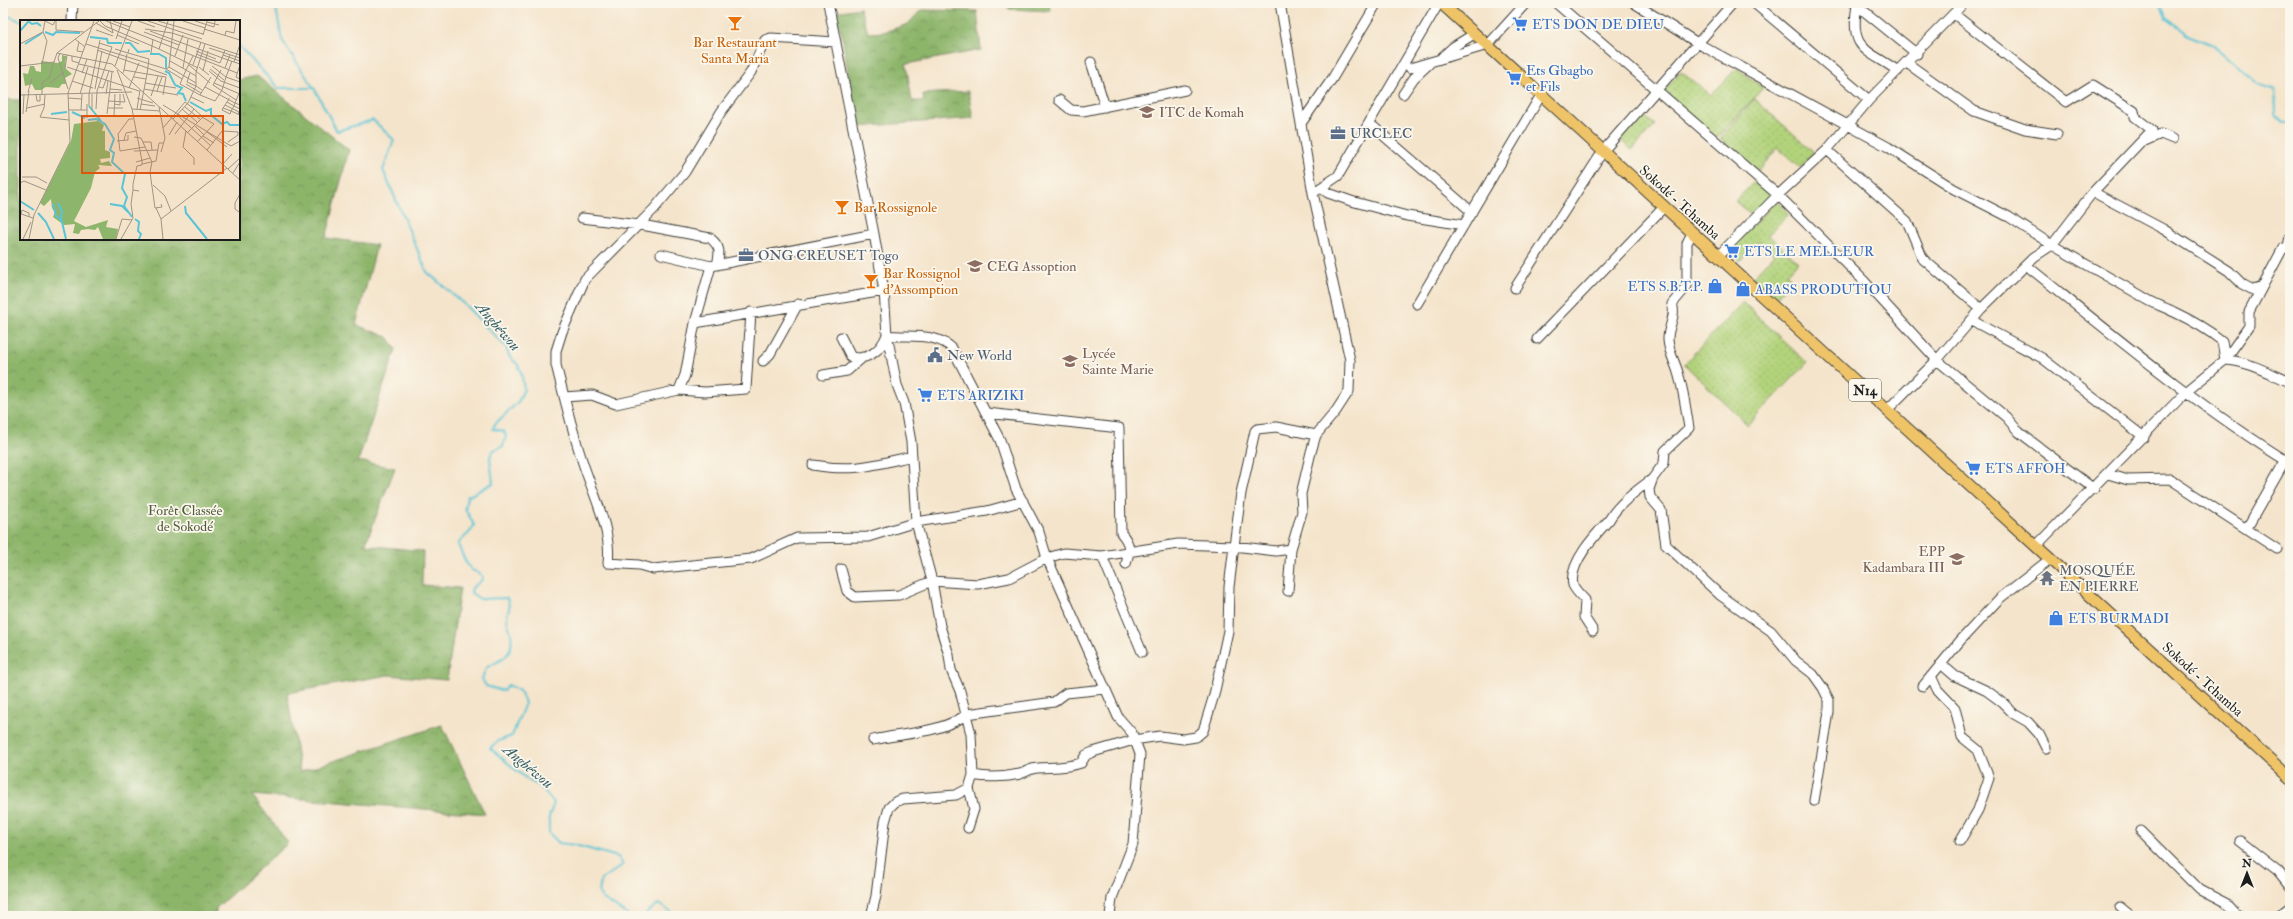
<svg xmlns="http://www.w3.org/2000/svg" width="2293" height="919" font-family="'IM FELL Double Pica',serif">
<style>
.grass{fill:url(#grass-dots);stroke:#67784c}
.forest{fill:url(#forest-crowns);stroke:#546844}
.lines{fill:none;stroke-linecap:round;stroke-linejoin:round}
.stream{stroke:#5ac4d6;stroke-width:2}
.minor-casing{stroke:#3c3a36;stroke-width:11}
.major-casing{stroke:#3c3a36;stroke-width:13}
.minor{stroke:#fff;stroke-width:9}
.major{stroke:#efc469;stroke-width:11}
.labels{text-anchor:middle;stroke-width:3.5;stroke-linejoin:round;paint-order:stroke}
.shield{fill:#fbf7ec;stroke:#5f5e5a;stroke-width:1}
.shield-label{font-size:13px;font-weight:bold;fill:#1c1c1c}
.shop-label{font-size:14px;fill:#366cbe;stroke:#fbf7ec;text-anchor:start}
.food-label{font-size:14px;fill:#c56008;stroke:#fbf7ec;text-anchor:start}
.education-label{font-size:14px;fill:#785e54;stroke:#fbf7ec;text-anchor:start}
.service-label{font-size:14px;fill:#4e5e75;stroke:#fbf7ec;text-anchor:start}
.street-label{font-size:14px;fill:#1c1c1c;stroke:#fbf7ec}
.park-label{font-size:14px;fill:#505c3d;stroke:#fbf7ec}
.worship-label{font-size:14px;fill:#5b616d;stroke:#fbf7ec;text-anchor:start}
.water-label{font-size:15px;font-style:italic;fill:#355f66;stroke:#fbf7ec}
.inset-river{fill:none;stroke:#5ac4d6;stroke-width:2}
.inset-road{fill:none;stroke:#9e9485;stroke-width:1}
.view{fill:#de560d;fill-opacity:0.15;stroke:#de560d;stroke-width:2}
.inset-edge{fill:none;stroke:#1c1c1c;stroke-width:2}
</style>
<defs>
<pattern id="grass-dots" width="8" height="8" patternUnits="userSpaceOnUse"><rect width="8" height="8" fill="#b2d37b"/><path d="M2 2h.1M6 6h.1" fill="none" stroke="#98b56a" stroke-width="1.8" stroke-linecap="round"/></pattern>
<pattern id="forest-crowns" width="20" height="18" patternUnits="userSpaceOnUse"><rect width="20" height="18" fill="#8db56b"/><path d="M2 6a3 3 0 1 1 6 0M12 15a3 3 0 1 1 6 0" fill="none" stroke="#729257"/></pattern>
</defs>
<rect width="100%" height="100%" fill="#fbf7ec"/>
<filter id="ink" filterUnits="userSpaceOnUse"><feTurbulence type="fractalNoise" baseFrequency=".025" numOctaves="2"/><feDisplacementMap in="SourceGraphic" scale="8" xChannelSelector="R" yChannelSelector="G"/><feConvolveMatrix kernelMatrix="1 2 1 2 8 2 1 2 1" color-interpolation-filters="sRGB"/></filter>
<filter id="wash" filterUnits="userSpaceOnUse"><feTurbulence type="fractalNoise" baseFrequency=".012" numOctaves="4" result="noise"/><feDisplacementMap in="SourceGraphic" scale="16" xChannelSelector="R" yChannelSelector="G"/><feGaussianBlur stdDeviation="0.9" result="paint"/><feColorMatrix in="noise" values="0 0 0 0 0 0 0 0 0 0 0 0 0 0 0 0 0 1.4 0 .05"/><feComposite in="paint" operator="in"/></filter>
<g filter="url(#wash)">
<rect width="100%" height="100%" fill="#f4e4cb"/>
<!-- grass -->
<path class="grass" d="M1737,68L1763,88L1717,138L1663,91L1681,72L1711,95Z
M1754,99L1814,152L1801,168L1778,148L1758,171L1720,139Z
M1641,113L1655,125L1632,150L1618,138Z
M1756,180L1771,194L1751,215L1735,201Z
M1776,201L1789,214L1768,235L1798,262L1787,274L1792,280L1775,299L1752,278L1774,254L1759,241L1740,261L1734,256L1738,252L1732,246Z
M1743,302L1807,363L1748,425L1684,364Z"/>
<!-- forest -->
<path class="forest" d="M1006,3H1049L1050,11L1009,9Z
M860,8L868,33L884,32L908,24L921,10L977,11L981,50L906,64L912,101H924L923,94L968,91L973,118L857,127L842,35L835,12Z
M257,76L349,150L326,238L377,245L356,325L388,337L396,349L358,461L395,468L365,545L423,551L422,585L460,588L447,680L388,675L287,693L300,772L442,725L485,814L252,795L288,843L216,908V916H3V99L21,100V239H239V80Z"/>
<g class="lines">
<!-- stream -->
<path class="stream" d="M275,3L282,40L313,87
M2128,3H2132
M2159,3L2165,17L2188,35L2213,45L2258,84L2275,90L2276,115L2284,123H2290
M3,14L21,21
M239,46L278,88H314L337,131L373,120L394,140L383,170L427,272L466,306L506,347L509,356L518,365L521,372L524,389L518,402L495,424L493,429L504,431L506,436L503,446L492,451L490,458L493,483L467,497L465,508L474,525C472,533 463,537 458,544C461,552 465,564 472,570C477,573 480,572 483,577L481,581L472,588L471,593L480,599L507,598C512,611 507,609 507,619C507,624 511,629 511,634C514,657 502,659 486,668L482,679L486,686L503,691L508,685L520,691L525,703L512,736L498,741L490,748L528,780L540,786L554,803L549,817V833L559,843L575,845L618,857L623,865L601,880L599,893L602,898L629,916
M643,916L658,904L678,916"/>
</g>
</g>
<g filter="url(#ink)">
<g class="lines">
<!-- minor casing -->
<g class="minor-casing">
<path id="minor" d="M828,3L874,234L884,291L887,335L897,385L904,403L911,442L916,522L932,581L940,626L949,655L951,670L960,691L971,734L973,775L969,788L956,795L903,799L895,802L889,808L885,822L876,896L871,916
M1280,3L1313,193L1350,360L1349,391L1336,411L1316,435L1311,452L1301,494L1302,512L1291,549L1288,591
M1556,3L1778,195L1865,282L1937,360L2006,417L2019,432L2094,489
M1634,3L1699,44L1888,147L1954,189L2009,217L2052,245L2140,295C2151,303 2162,306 2174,312C2191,320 2207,329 2222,341L2225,360
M1754,3L1869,100
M1854,3L1917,54
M1857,5C1849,51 1867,49 1898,71
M72,21L73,3
M836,42L771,38L765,40L751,72L721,112L685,172L654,209L585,279L562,332L556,351V365C565,400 573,435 585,469C595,498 612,532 608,563L639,565L653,569L751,559L797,538L868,537L916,522L987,511L1023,501
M1442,57L1453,47L1474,34
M1091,62L1105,107
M1907,63L1974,111L2025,129L2057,134
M1410,68L1488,45L1526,3
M1403,94L1414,78L1429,64
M1059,100L1071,110L1083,111L1185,90
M1302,122L1332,79L1377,3
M1369,123L1472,212
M2145,141L2161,134L2173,139
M1827,150L1907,221L1923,259L1981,309
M1321,188L1328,193L1351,201L1407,216L1464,225
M2093,192L2163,229L2229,271L2242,284L2253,290L2260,288
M1313,193L1338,176L1439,3
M582,218L647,226L710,238C721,247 720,252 717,265
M1692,233L1687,243V286L1672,304C1677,316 1667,328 1668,340C1669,354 1676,363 1679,376C1684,393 1686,410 1689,428L1665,451L1664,463L1653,478L1649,489L1650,497L1661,510L1666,545L1720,595L1771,631L1796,661L1813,674L1823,688L1829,700V712L1814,801
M2288,247L2290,236
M661,254L711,266
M1718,256L1778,195L1827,150L1869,100L1961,6L1958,3
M2026,265C2112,334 2196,405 2290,463
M1515,288L1603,151L1733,3
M1417,304L1541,95
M1971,320L2042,358L2144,437
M695,323L884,291
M841,337L851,357C868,361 881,350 887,335C910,338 934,332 952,348L1000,440L1016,489L1039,532L1047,558L1118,717L1132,733L1140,754L1133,844L1112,898L1110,916
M1537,339L1664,207
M2225,360C2248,361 2269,373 2290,382
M763,361L770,354L798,304
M823,375L847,371L863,357
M679,390L685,375L695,323L711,266L874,234
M564,397L592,395L616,404L679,390L705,392L746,389L751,312
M1887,410L1937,360L1981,309L2034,257L2052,245L2093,192L2152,130L2135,117L2134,111L2093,85L2066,102L1954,14
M987,413L1119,428L1121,533C1131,544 1130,551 1126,564
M813,465C854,472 873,465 912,456
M2108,474L2128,480L2170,479L2277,549
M2247,528L2285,461
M2036,546L2186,392L2225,360L2249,326V312L2283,248H2290
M1102,556L1142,652
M841,569L847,591L855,597L899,595L932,581L978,584L1009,578L1047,558L1064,553L1102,556L1178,544L1234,546L1276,551L1291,549
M1593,631L1584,617L1585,600C1581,596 1575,590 1573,585C1568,564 1596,534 1609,520C1618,504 1636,491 1651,480
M1941,664L1955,676L1987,691L2002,702L2014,714L2028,722L2039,734L2046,748
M1931,676L1937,689L1955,708L1962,737L1978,750L1989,778L1978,810L1960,841
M1923,686L1960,641L1999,599L2050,559
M873,740C904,733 942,733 967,714L1054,702L1066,693L1105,689
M973,775C987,778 1006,777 1020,774C1026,772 1031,768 1038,768C1053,767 1067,768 1081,763L1086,755L1093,752L1134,740L1160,736L1183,739L1196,737L1203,731L1214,695L1228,631L1229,587L1234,546L1241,493L1255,431L1257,429L1276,427L1316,435
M968,828L974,809L969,788
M2141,831L2200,890L2229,905L2239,916
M2240,841L2278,871L2290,886
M2120,907L2131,916
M2278,916L2290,907"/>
</g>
<!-- major casing -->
<g class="major-casing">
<path id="major" d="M1441,3L2290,778"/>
</g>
<!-- minor -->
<use href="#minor" class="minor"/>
<!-- major -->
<use href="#major" class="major"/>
</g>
</g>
<!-- icons -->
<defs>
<g id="bar-bare" transform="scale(1.2)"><path d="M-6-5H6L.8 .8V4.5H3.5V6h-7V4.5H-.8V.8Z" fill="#e8710a" stroke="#fbf7ec" stroke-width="2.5" paint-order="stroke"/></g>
<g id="supermarket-bare" transform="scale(1.2)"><path d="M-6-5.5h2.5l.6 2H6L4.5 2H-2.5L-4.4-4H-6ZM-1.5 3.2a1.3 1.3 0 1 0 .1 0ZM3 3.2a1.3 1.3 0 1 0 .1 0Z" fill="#3f7fe0" stroke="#fbf7ec" stroke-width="2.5" paint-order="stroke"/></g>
<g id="school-bare" transform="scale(1.2)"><path d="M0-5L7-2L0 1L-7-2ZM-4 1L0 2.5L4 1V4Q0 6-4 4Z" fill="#8d6e63" stroke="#fbf7ec" stroke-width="2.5" paint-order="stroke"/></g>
<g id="office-bare" transform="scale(1.2)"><path d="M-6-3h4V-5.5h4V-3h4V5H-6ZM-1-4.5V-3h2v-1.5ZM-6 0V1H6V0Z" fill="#5c6f8a" stroke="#fbf7ec" stroke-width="2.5" paint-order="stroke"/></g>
<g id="shop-bare" transform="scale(1.2)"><path d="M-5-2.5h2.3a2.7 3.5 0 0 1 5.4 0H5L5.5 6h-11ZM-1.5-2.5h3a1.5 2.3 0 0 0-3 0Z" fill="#3f7fe0" stroke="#fbf7ec" stroke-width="2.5" paint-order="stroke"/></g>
<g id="civic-bare" transform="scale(1.2)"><path d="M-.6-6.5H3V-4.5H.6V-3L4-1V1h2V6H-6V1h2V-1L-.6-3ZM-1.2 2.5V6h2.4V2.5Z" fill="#5c6f8a" stroke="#fbf7ec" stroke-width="2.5" paint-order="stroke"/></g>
<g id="temple-bare" transform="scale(1.2)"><path d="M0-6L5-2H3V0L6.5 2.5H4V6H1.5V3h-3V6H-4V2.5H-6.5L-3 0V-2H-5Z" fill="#6b7280" stroke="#fbf7ec" stroke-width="2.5" paint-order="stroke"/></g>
</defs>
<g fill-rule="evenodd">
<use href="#bar-bare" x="735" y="23"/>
<use href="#supermarket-bare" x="1520" y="24"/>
<use href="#supermarket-bare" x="1514" y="78"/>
<use href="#school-bare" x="1147" y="112"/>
<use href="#office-bare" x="1338" y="133"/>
<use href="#bar-bare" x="842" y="207"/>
<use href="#supermarket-bare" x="1732" y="251"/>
<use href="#office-bare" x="746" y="255"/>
<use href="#school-bare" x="975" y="266"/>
<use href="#bar-bare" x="871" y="281"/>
<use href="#shop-bare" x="1715" y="286"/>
<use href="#shop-bare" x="1743" y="289"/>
<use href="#civic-bare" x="935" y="355"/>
<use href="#school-bare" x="1070" y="361"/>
<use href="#supermarket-bare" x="925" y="395"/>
<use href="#supermarket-bare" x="1973" y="468"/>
<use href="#school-bare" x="1957" y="559"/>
<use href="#temple-bare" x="2047" y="578"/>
<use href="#shop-bare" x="2056" y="618"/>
</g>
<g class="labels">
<!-- shield labels -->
<rect class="shield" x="1849" y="379" width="32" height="22" rx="3"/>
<g class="shield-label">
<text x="1865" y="395">N14</text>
</g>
<!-- shop labels -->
<g class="shop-label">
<text x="1532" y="29">ETS DON DE DIEU</text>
<text x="1526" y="75">Ets Gbagbo<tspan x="1526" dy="16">et Fils</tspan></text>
<text x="1744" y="256">ETS LE MELLEUR</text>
<text x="1703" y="291" text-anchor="end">ETS S.B.T.P.</text>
<text x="1755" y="294">ABASS PRODUTIOU</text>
<text x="937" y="400">ETS ARIZIKI</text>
<text x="1985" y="473">ETS AFFOH</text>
<text x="2068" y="623">ETS BURMADI</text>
</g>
<!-- food labels -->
<g class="food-label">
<text x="735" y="47" text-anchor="middle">Bar Restaurant<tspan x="735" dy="16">Santa Maria</tspan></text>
<text x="854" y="212">Bar Rossignole</text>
<text x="883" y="278">Bar Rossignol<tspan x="883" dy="16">d'Assomption</tspan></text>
</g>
<!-- education labels -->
<g class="education-label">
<text x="1159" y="117">ITC de Komah</text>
<text x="987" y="271">CEG Assoption</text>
<text x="1082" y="358">Lycée<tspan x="1082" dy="16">Sainte Marie</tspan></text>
<text x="1945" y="556" text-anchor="end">EPP<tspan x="1945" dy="16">Kadambara III</tspan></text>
</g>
<!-- service labels -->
<g class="service-label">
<text x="1350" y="138">URCLEC</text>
<text x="758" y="260">ONG CREUSET Togo</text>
<text x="947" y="360">New World</text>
</g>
<!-- street labels -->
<g class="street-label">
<text transform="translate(1680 202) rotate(42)" y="5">Sokodé - Tchamba</text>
<text transform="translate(2203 679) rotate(42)" y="5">Sokodé - Tchamba</text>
</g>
<!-- park labels -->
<g class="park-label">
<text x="185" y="515">Forêt Classée<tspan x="185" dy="16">de Sokodé</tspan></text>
</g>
<!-- worship labels -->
<g class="worship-label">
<text x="2059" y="575">MOSQUÉE<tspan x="2059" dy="16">EN PIERRE</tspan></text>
</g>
<!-- water labels -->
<g class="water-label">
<text transform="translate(498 326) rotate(49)" y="5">Angbéwou</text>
<text transform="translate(528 766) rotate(40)" y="5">Angbéwou</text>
</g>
</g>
<!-- overview -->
<g transform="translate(20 20)">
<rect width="220" height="220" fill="#f4e4cb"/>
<path d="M42,35L46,36L45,48L52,54L45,58L46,64H42L39,68L26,67L21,70H15L12,64L5,66L3,53L8,54L10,46H14L16,51L21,52V41L38,43L42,41ZM78,101L84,105L82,111H85V130L90,132V138L80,139L81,143L89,141L92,146L78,145L80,148L75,152L71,168L54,201L66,207L88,200L86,207L98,209L96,219H83L78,207L75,210L68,209L61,210L59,214L53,213L55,204L44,205L33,197L35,192L32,188L31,179L24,186L20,183L51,121L54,104Z" fill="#8db56b"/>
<path class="inset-river" d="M8,1L12,4L17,3L21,6M0,11L8,2M25,12L33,15L36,12L60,13M70,17L87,19L88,23H102M105,23H110L118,32L130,31M5,24L22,13M130,34H139L146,38V48M145,51L149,53L155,65L162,68L158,73L163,74L166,81M170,82L186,91L191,89V95L202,104L207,102L210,105H220M69,86L81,101M52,92L65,98M31,94L47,92M68,100L76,99L85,104L94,119L90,130L94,133L92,142L105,154L102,168L107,177L104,186L112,197M0,181L14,190M38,183L42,191L41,198L46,219M33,184L36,196L42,201M90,184L102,186L108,192M165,186L166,193L187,219M18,193L26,202L34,219M115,199L119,202L118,211L121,214L119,219"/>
<path class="inset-road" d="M25,1L33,5L35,1M36,1V10L64,12M80,1L85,6L139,29M86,1L217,53M93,1L110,7M118,1L135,7M128,1L182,19M138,1L183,14M148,1L139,29L178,48M163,1L185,8M175,1L194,7L195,1M187,2L199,5M76,3L93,13L90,1M125,9L152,13L220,35M184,9L220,20M76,10L93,16M130,11L208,40L210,35M124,12L159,25M97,15L119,24M183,15L187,1M205,15L206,11L214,13L216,1M55,19L65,27M96,19L102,1M59,22L57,31L63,32M0,24L23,12L25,1M66,24L146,49L149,47M189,28L220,38M95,29L108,33L109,29M77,30L147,55M176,31L196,39M37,33L79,1M40,33L38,38L48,69M131,33L133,19M176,34L200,43L205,30M203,35L220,41M52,36V41L59,43M155,36L163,15M150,41L166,50L173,36M212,41L206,57L220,62M214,42L220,24M22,44L27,21L23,12M59,44L94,52M169,45L190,63M173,45L181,22M220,45L216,57L220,59M0,46L34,42L37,33L92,44L220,160M95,46L112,1M47,47L119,71M149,47L154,1M149,47L176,63M179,47L189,55M163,48L168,19M205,48L208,40L220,44M45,49L47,35M146,49L162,59M190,49L204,60M97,50L112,89L122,141V145L117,146L113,164V170L119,171M104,50L107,34M201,50L193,65L216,80M183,51L188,31M189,51L201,61L220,68M62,53L67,39M103,53L104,50L127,54L129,39L108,33M176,56L166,50L160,64L180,75L191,57M114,57L126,59M52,61L73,68M30,63L44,52M125,63L156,68M194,63L220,74M166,64L181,73M79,67L83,68L89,51M185,67L215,83L214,86L220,89M109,68L119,43M75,69L82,31M90,69L102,70M124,69L158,75M182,70L176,66V52L185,24M137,71L142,57M220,71L215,83L220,85M8,72L12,58M16,74L17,81H20V75M60,74L68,47M72,74V90M86,74L88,61M0,75L112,72M22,75V63L29,58L34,42M25,75L24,88L20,97L49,100M180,75L195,81L202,70L206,57L192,46M131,76L138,56M171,77L184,83M48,78L62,79M117,78L133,83M89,81L105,82L103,74M207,82L214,86L211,91L220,95M94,84L100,85V74M121,84L135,86M143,85L211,126L220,121M205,85L219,92L218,94M69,86V74L80,20M139,87L145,118L141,132M165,87L180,99M7,88L25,84M88,88H103M203,88L211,91L210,94L202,90L203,88L209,79V78M76,89L77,71L92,27L79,23M112,89L140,91M117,89L120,70M162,89L177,102M49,90H67M61,90L62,74M120,90L127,54L146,57L143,75M6,92L9,71M3,94L4,74M87,94L92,52M94,95L95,74M157,95L191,126M67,98V84M113,99H109L98,114L100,131L125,127M153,99L168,83L176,66L167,62L170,53M174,105L184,115M143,108L165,82L174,89L155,114M166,111L163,127L174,138V145M168,112L183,97L174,89M187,112L207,127M149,115L157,102M183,116L194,123M114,117L121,118L132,142L130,152L135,188L142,187L141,184M104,120L106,113L116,111M97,121L108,120V115M178,121L194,104L182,97M123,122H131L132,130M187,130L202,111L218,112V115L208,122M114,131L138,130M116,142L130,138M122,144L136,141L139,123H143M203,144L212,134M208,149L220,138M213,153L220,142M2,157H16L27,163M0,163L4,161L26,170M133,165L145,176L151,191M136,188L141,199L143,219M219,192L215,189V183L220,174M9,197V193L2,190L1,194L13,198M141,199L207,148M3,219L11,202M9,219L14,195L50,122L48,73L74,1M96,219L102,199L112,200M101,219L113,198L111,184L113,170"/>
<path class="view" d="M62,96H203V153H62Z"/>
<rect width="220" height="220" class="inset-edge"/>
</g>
<!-- margin -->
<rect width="2293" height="919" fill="none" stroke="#fbf7ec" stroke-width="16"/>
<!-- north arrow -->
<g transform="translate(2247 873)" stroke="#fbf7ec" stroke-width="3" paint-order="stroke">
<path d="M0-3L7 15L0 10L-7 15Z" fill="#1c1c1c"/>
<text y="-6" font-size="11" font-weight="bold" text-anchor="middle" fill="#1c1c1c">N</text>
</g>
</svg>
